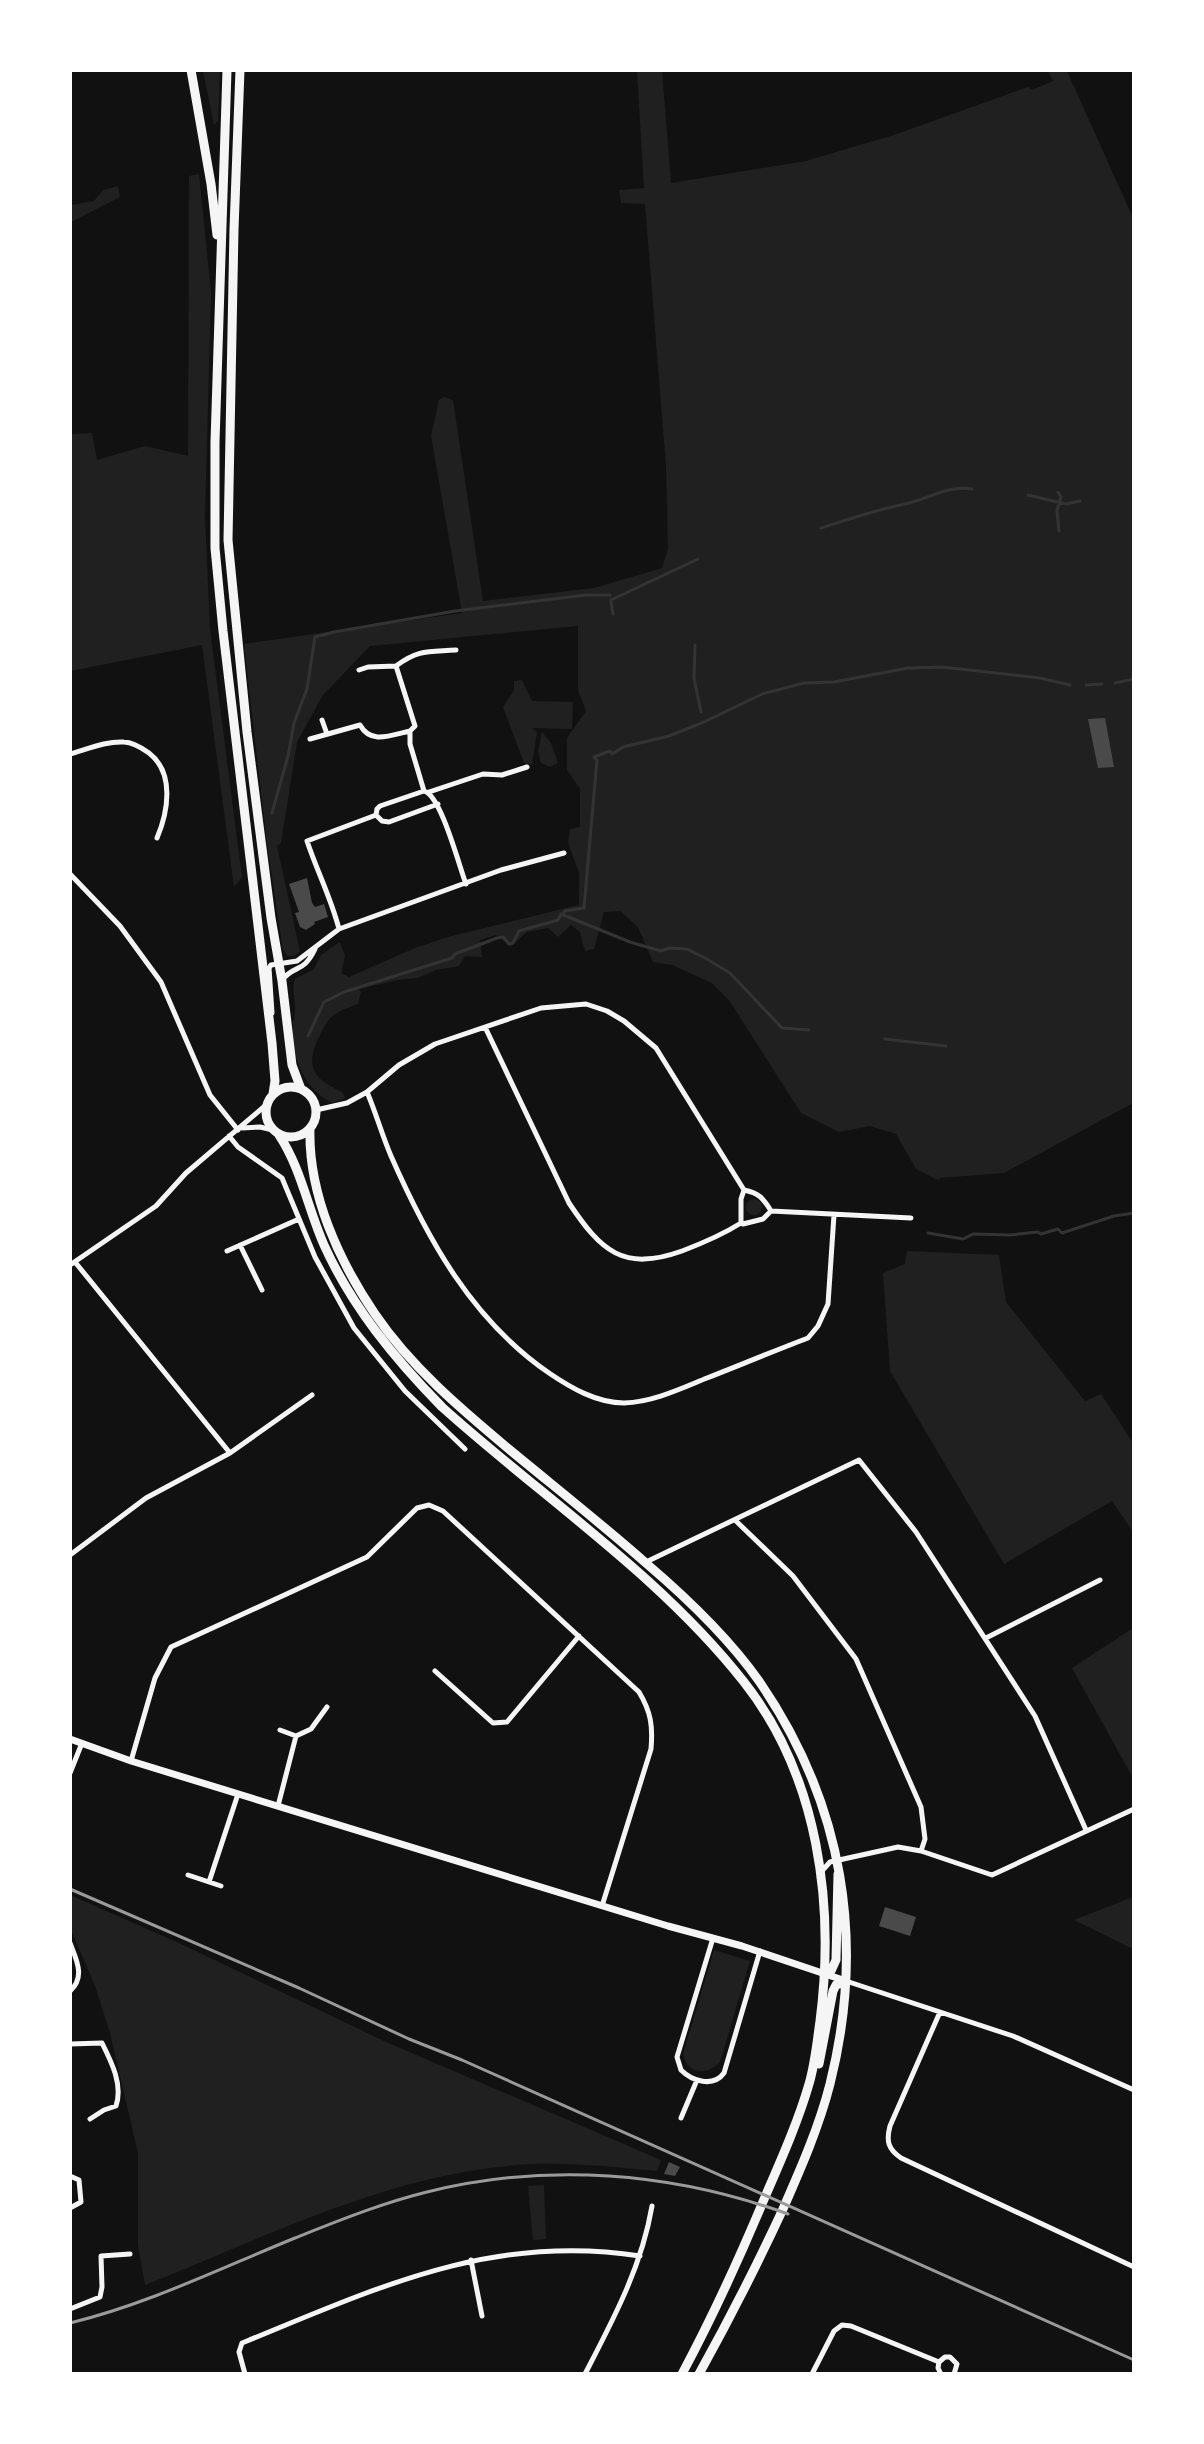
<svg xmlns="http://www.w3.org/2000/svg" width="1204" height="2444" font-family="Overpass,sans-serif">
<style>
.green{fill:#202020}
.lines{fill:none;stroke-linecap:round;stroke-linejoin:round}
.stream{stroke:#333;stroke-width:3}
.building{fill:#4a4a4a}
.minor{stroke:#f5f5f5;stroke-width:5}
.tertiary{stroke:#f5f5f5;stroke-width:7}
.trunk{stroke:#f5f5f5;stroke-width:9}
.rail{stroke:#9a9a9a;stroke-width:3}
</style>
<rect width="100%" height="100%" fill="#111"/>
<!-- green -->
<path class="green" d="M203,71H220L218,121L214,125Z
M637,71H662L671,183L806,161L894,135L1028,87L1032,90L1053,81L1048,71H1067L1133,218V1103L1004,1173L939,1178L940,1181L916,1169L896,1134L870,1126L839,1132L801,1113L729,1000L712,983L672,965L653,962L638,927L620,911L604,912L594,949L585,951L580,932L571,925L558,937L548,928L527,932L511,946L496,935L480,940L482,957L465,956L459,966L436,970L417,978L398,980L359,989L361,992L358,1004C351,1007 343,1009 337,1013C329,1017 324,1027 320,1035C305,1065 311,1078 342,1092L345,1098L333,1103C304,1090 291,1056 293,1025C293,1020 295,1016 295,1011C296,999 291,991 295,979L314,969L321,955L340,942L345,956L341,973L349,977L415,948L448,937L579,905V873L568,842L570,829L580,827V789L567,770V738L586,711L578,690V626L370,646L323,695L297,742L281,843L277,846L300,951L294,956H288L283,950L267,844L244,644L462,613L431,436L439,400L444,397L453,400L483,601L594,588L662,568L668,549L666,466L645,204L621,203L619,190L644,188Z
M199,174L211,292L205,518L210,629L242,877L234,887L202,645L71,671V434L92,433L97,460L145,446L188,456L189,176Z
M118,186L120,197L71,222V205L94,201L103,190Z
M522,680L532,701L573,702L572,729L532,728L537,732L532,765L524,763L503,707L514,690V681Z
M542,732L551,743L558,763L550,767L541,763L538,751Z
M746 1207a8 8 0 1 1 16 0a8 8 0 1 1-16 0Z
M907,1251L999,1255L1006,1302L1085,1401L1101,1394L1133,1443V1532L1112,1501L1004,1564L890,1371L883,1273L905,1264Z
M1133,1628V1778L1072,1668Z
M70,1895L179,1943L386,2042L661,2160L657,2171C604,2166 551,2160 498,2167C375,2181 258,2240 145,2285L138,2245V2153L110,2033L95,1986L71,1930Z
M1133,1897V1949L1074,1920Z
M714,1950L750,1961L720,2062C707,2076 687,2074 683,2054Z
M544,2185L546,2239L533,2240L528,2186Z"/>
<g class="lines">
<!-- stream -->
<path class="stream" d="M1058,492L1061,497L1057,511L1059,531
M1028,495L1066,504L1080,501
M821,528C849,519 876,510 905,504C928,499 947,485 972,489
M613,614L611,600L698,559
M695,645L694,678L701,712
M1115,683L1134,679
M1086,685L1102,684
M272,813L288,756L294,723L307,689L315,637L334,632L455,611L586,595H610
M563,914L565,911L584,908L597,760L594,757L610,751L612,754L623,747L669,736L704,722L762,694L804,683L834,682L908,668L942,667L1040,678L1070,685
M308,1036L324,1002L344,992L452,958L455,954L497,938L503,937L509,944L513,943L519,931L558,920L561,914L630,942L661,951L669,948L687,949L705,958L730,973L782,1028L809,1030
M885,1039L946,1046
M928,1233L963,1239L973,1234L1010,1235L1038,1232L1041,1234L1058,1229L1062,1233L1114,1216L1134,1213"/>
</g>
<!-- building -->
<path class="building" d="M1105,718L1114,767L1098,768L1088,719Z
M307,878L312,903L315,907L324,904L328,917L314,922L315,924L306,930L300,927L295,913L299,912L289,884Z
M885,1907L916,1917L910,1936L879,1926Z
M669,2162L680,2167L675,2176L664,2174Z"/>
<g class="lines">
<!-- minor -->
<path class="minor" d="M396,666C419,649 429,652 456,650
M359,670L368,667L396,666L415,726L410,731
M322,720L327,734
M310,739L360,725C371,745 391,735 410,731V744L424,791C441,795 459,866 466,884
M70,754C88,749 106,741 124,742C133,742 142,748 149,753C175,773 168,812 157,838
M429,792L483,774L502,775L527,767
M376,815L377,809L380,806L424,791
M70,874L120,926L161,982L210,1095L238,1130
M339,929L501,870L564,853
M282,980C295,964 303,974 315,949
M272,1013L269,968L271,965L297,961L339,929C331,898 317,871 307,841L376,815L382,821L389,822L438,804
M485,1027L569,1203C601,1251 623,1272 682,1251C703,1243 722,1235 741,1223
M367,1092C376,1113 382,1135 391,1156C428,1240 472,1320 549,1373C571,1388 597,1403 624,1403C653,1402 680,1389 707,1378C740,1365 774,1351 808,1338L818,1326L828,1304L834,1215
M316,1110L347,1103L367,1092L399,1065L435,1044L541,1008L586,1004L607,1011L624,1021L656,1048L744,1190
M242,1128L260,1127L273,1130
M229,1136L238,1147L282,1178L315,1257L354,1328L405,1391L465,1449
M771,1211C763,1198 759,1193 744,1190L741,1199V1223L743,1224L763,1219L771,1211L911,1218
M240,1245L262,1290
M227,1251L299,1219
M75,1262L230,1453
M70,1265L156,1206L186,1173L266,1105
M736,1521L793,1576L856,1659L921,1807L925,1839L921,1851
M70,1555L146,1498L230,1453L312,1395
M646,1562L859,1460L916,1532L1035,1716L1086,1830
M986,1638L1100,1580
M435,1671L493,1723L507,1722L579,1636
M280,1730L296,1736L311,1729L327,1707
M131,1761L155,1678L171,1647L367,1557L417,1508L429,1505L443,1511L639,1692C651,1712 653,1726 651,1749L602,1906
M70,1773L82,1743
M278,1806L296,1736
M821,1872L830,1862L898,1847L921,1851L992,1875L1134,1809
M188,1875L221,1886
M209,1882L238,1794
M713,1938L677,2057L681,2070C692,2081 713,2088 724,2073L760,1951
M70,1943C76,1959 86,1977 70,1991
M846,1981L1013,2036L1134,2090
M940,2012L890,2126C886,2141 888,2149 901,2158L1134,2267
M70,2044L102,2043C112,2063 123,2085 116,2106L104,2110L90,2119
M681,2118L697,2080
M70,2176L79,2180L81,2202L70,2208
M471,2260L482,2316
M70,2309L100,2297L102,2287L101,2256L130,2254
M245,2374L239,2352L242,2343L247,2341C379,2287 493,2233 640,2256
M585,2374C613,2320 642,2266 652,2206
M812,2374L834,2331L842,2325L851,2326L939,2362
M941,2374L938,2368L939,2362L945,2357H950L957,2364L954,2374"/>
<!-- tertiary -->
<path class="tertiary" d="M70,1739L131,1761L668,1926L742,1946L846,1981"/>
<!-- trunk -->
<path class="trunk" d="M191,70L211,184L217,235
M227,70L215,442V548L223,631L272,1043L275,1081L273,1094
M240,70L234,229L228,540L247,732L271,918L282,981L292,1065L301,1089
M266 1112a25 25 0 1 1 50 0a25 25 0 1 1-50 0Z
M310,1128C308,1194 339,1261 375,1314C411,1367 461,1409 510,1450C556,1488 603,1525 647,1564C688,1599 728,1637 759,1681C843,1803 866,1941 830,2084C819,2127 801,2168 783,2209C757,2265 729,2320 699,2374
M279,1135C301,1168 308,1209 324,1245C352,1307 395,1359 442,1407C543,1498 660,1575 744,1682C819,1777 835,1905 820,2021C817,2042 815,2064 809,2084C798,2122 781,2160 765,2197C740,2257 713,2316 682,2374
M825,1974L831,1971L836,1960L838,1874
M819,2064L833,1991L836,1985L846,1981"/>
<!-- rail -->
<path class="rail" d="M70,1889L299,1988L409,2039L462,2060L1134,2360
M70,2323C148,2304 221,2268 295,2238C338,2221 382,2203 427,2192C547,2162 672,2172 788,2214"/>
</g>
<!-- border -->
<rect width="1204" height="2444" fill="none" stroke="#ffffff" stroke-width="144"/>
</svg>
